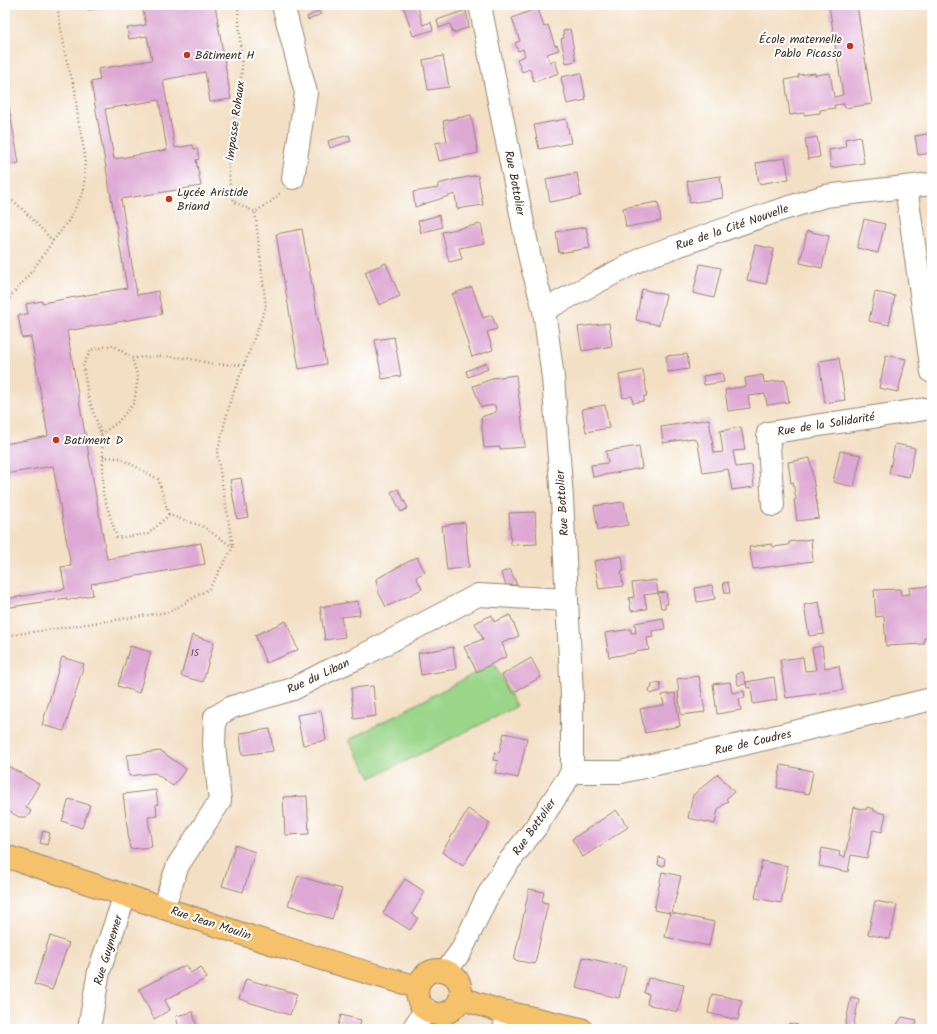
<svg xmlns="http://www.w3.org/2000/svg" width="937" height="1034" font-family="Kalam,sans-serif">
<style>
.green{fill:#9ad589;stroke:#6a8054}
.building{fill:#dea8d4;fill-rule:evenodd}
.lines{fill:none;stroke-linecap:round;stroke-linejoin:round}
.minor-casing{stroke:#978471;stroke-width:24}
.major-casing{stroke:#978471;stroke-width:24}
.path{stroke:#978471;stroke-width:2.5;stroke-dasharray:1 3;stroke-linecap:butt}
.minor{stroke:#fff;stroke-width:22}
.major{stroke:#f5c16b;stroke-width:22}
.poi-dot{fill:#c8321e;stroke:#fff;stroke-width:1.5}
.labels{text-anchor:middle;stroke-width:4;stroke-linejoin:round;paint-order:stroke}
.number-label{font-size:10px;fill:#644a4c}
.poi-label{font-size:12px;fill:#3b2a1e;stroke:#fff;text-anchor:start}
.street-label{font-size:12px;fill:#3b2a1e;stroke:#fff}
</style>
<rect width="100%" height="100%" fill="#fff"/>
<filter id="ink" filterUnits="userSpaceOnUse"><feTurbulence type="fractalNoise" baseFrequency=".025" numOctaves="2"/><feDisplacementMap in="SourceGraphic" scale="8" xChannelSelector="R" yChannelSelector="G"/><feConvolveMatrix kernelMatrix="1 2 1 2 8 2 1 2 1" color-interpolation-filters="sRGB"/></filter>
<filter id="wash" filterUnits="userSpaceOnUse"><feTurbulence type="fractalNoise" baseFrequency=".012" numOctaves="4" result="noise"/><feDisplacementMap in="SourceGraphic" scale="16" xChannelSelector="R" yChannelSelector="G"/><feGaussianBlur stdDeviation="0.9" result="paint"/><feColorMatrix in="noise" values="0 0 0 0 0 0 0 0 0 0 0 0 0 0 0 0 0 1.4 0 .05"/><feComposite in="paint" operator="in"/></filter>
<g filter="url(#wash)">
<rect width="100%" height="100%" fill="#f3dfc4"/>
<!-- green -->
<path class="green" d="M494,663L516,707L371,778L349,740Z"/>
<g id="blocks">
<!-- building -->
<path class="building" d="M87,5H114V6L88,10Z
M142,5H215L231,99L210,102L205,72L163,80L175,148L193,145L194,149H197L199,159L196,160L201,186L121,199L137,295L158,291L162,314L67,331L107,559L201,543L205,564L91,584L93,595L67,600V598L5,608V599L65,589L61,567L71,566L53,466L5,474V444L48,436L31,337L22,338L18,315L28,314L26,304L42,301V303L127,288L91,82L100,80L98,69L152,60L147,36L129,39L127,28L146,25ZM159,100L167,150L114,159L105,109Z
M403,5H417L423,25L431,22L433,30L413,36Z
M829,5H857L872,104L845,108L844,104L834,105L835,108L820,110V113L804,115V113L790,115L785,80L799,77L798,75L815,73V75L830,73L834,97L843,95Z
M538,8L544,27L548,25L555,46L557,45L559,50L547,54L550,62L555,60L559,73L534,82L530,69L522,72L517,59L525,56L523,49L518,51L515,43L520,41L512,18Z
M466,10L469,27L453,33L450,24L439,28L437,20Z
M319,11L321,14L308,20L307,17Z
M570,29L576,61L566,63L561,39L564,38L563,31Z
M443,56L449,87L428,90L423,60Z
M581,73L586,100L567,104L561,77Z
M5,91H6L19,163L5,166Z
M471,115L478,153L439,161L435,143L447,141L443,121Z
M566,119L571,143L539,149L534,125Z
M932,133V153L918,155L915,136Z
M349,135L351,141L330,148L328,141Z
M860,136L864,163L831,168L829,150L846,147L845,139Z
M817,137L820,157L808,159L805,139Z
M785,158L789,179L759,184L756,163Z
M577,173L581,196L550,202L546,179Z
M478,175L483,205L457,209L455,194L415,207L413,192L438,188V184L453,180Z
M720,176L723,198L690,203L687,181Z
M658,202L661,221L626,227L623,208Z
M439,215L442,227L421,233L418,221Z
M864,219L885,224L878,253L857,248Z
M481,224L485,243L459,248L462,259L449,262L442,232Z
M586,227L590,248L559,253L556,232Z
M302,229L326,364L299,369L276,234Z
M807,231L829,236L822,268L800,263Z
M755,245L774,249L766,284L747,280Z
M386,263L400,296L379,305L365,272Z
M700,264L721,268L714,298L693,293Z
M472,287L483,318L492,315L497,329L487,332L493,350L472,357L452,294Z
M642,289L666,295L659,325L636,320Z
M875,292L895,296L889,325L869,321Z
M609,323L612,346L582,351L578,327Z
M394,337L401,376L382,379L375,340Z
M687,354L689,369L668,372L666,356Z
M886,355L906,359L898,392L879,388Z
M839,358L845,400L825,403L819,361Z
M486,363L488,369L468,377L466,371Z
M643,370L647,394H646L647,396H644V401L633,403L632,396L623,398L619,375Z
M722,373L724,382L704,385L703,376Z
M516,375L525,447L500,449V447L484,448L481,417L496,412L495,405L481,407L473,386L492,379V378Z
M763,375L764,383L785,380L789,402L767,405L765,394L748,396L750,408L728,411L725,390L746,386L745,378Z
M605,405L609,428L586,432L582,409Z
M709,419L714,453L723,452L720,431L741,427L745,450L733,451L736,467L752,465L754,487L732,490L728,469L703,473L698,444L697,441L693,438L663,443L661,427Z
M895,444L915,448L909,477L889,473Z
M639,446L642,468L593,477L591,465L608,463L606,451Z
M840,451L861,455L854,487L833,482Z
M810,458L819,518L797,521L794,500L796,499L793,482L791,483L788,462Z
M241,478L248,517L237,519L230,480Z
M398,489L408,508L401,512L391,492Z
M624,502L628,525L598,530L594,506Z
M535,512L537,544L511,545L509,513Z
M465,522L469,567L447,570L442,526Z
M811,539L813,561L753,569L749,547L772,544L773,547L789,545V542Z
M622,556L624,571H621L623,586L599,589L594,561Z
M417,557L425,572L416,577L422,589L386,607L378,591L376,579Z
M510,569L517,585H506L501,573Z
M656,580L658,593L666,592L668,604H665V608H661L658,593L644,595L647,609L631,611L629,598L634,597L632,583Z
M728,582L730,593H725L723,583Z
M712,585L715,599L697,602L695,588Z
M932,586V638H924V644L886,646L884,616L876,617L874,590L900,589L901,595L910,594L909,588Z
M358,601L360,615L341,617L345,637L325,640L320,607Z
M819,602L824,634L809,636L804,605Z
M492,615L494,622L510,615L519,636L502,643L507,656L477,672L464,647L483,639L475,623Z
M663,618L665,629L652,631L653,637L647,638L649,650L634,652V653L609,657L605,633L631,629V633H636L635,623Z
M286,621L298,650L266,663L255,635Z
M192,635L214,642L203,682L181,676Z
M130,646L151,652L139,693L118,686Z
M822,646L825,668L839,666L843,690L786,698L780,660L803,657L805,671L816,670L812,648Z
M453,647L456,669L421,675L418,653Z
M62,657L84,664L64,731L42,725Z
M531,658L541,677L512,693L502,675Z
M743,672L746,684L738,685L736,674Z
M699,676L705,712L681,715L678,692H679L677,679Z
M774,677L777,700L753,704L751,687L747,688L746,682Z
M660,682L661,691L650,694L649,689L652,688L651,685Z
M730,682L732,693L744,691L745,698L739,699L741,710L717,714L713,684Z
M373,686L376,716L354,719L351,688Z
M675,693L680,726L645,733L640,709L664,705L662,695Z
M321,711L326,740L303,745L297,715Z
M270,729L273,751L242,755L240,733Z
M504,733L527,738L518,778L495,773L498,761L493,760L495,752L499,753Z
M161,751L186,769L173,786L155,773L129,776L127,755Z
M5,764L39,784L26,807L31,811L29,815L26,817H19L5,809Z
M781,765L813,771L809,794L777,788Z
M718,774L734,792L726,799L728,801L718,809L715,824L688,818L693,795Z
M156,790L158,804L156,805L157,816L148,817L152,847L130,849L123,794Z
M307,796L309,834L285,835L283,797Z
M69,799L90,805L82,828L62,821Z
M854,807L866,810L867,807L874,809V811L886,814L882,832L873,830L867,858L851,855L848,872L819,866L822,848L840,852L839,856L845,857Z
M468,809L490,823L463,866L442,852Z
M616,810L628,827L583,857L572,839Z
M43,831L50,833L47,845L40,843Z
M235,845L255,852L243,892L222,886Z
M659,857L665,859L664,866L658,865Z
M762,861L788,866L781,903L755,898Z
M662,872L681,876L672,913L714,922L709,946L665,937L670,913L654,910Z
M298,876L342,889L332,919L288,905Z
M405,879L425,892L412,914L418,918L410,930L383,913Z
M529,889L544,892L542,902L548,903L535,964L514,960Z
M875,901L897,905L890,939L868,934Z
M50,936L69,943L52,990L34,984Z
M583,957L626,967L619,998L576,988Z
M186,965L190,973L201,967L207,978L165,1000L170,1010L154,1019L139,989Z
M648,978L652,979L653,978L684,985L678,1012L647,1004L649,994L644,993Z
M246,979L297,994L290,1015L239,999Z
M712,994L742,1000L738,1020L708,1013Z
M851,997L859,999L853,1027L862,1029H839L840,1026L845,1027Z
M193,1012L197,1029H179L176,1016Z
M341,1015L361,1020L359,1029H337Z
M902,1017L917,1020L915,1029H894Z
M789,1023L798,1025L797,1029H788Z"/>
</g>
</g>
<g filter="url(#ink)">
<use href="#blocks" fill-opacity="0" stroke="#978471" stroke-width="1"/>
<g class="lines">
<!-- minor casing -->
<g class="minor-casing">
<path id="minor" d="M283,5L306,93L293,178
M906,187L932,372
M544,310L643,258L771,213L825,196L932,184
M773,505L768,433L932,408
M572,772H621L744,744L932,699
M163,908L178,865L220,801L214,745L215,717L232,707L293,689L326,672L362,656L478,595L567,600
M446,971L461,951L487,897L507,864L536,827L572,772V696L567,600L562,499L553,378L544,310L530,259L480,5
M89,1029L99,971L125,895
M413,1029L426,1009
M504,1029L508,1012"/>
</g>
<!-- major casing -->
<g class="major-casing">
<path id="major" d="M5,856C143,900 279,949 418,987
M417 992a22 22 0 1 1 44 0a22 22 0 1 1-44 0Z
M461,998L497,1010L581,1029"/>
</g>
<!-- path -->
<path class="path" d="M238,5L242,71L228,157L230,187L234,202L255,212L272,201L280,193
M5,198L15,202L34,221L53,241L32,271L5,303
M53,241L69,220L84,190L85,155L78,119L75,90L66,58L57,5
M244,365L214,364L186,358L162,356L132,358L113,345L91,350L83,365L88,396L101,434L103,457V494L117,538L148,534L169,515L202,526L233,547L217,454L230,402L266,307L255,212
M101,434L117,423L134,403L138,378L132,358
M103,457L120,458L158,479L169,515
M5,636L169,612L209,589L233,547"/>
<!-- minor -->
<use href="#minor" class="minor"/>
<!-- major -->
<use href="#major" class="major"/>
</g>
</g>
<!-- markers -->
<g class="poi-dot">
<circle cx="850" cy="46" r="4"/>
<circle cx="187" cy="55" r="4"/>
<circle cx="169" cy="199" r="4"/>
<circle cx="56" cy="440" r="4"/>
</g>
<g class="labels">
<!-- number labels -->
<g class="number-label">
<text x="195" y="656">15</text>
</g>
<!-- poi labels -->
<g class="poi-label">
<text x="842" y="43" text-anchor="end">École maternelle<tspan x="842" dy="14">Pablo Picasso</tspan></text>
<text x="195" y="59">Bâtiment H</text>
<text x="177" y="196">Lycée Aristide<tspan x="177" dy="14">Briand</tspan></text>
<text x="64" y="444">Batiment D</text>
</g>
<!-- street labels -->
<g class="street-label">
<text transform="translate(235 121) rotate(-82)" y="4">Impasse Rohaux</text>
<text transform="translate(515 183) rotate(79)" y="4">Rue Bottolier</text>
<text transform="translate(732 227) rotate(-19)" y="4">Rue de la Cité Nouvelle</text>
<text transform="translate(826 424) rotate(-9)" y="4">Rue de la Solidarité</text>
<text transform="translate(562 503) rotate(-94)" y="4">Rue Bottolier</text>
<text transform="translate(318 676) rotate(-25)" y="4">Rue du Liban</text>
<text transform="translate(753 742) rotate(-13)" y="4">Rue de Coudres</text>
<text transform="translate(534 827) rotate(-55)" y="4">Rue Bottolier</text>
<text transform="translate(211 923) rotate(18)" y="4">Rue Jean Moulin</text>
<text transform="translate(108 950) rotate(-73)" y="4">Rue Guynemer</text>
</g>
</g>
<!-- margin -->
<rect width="937" height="1034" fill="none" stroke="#fff" stroke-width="20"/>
</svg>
